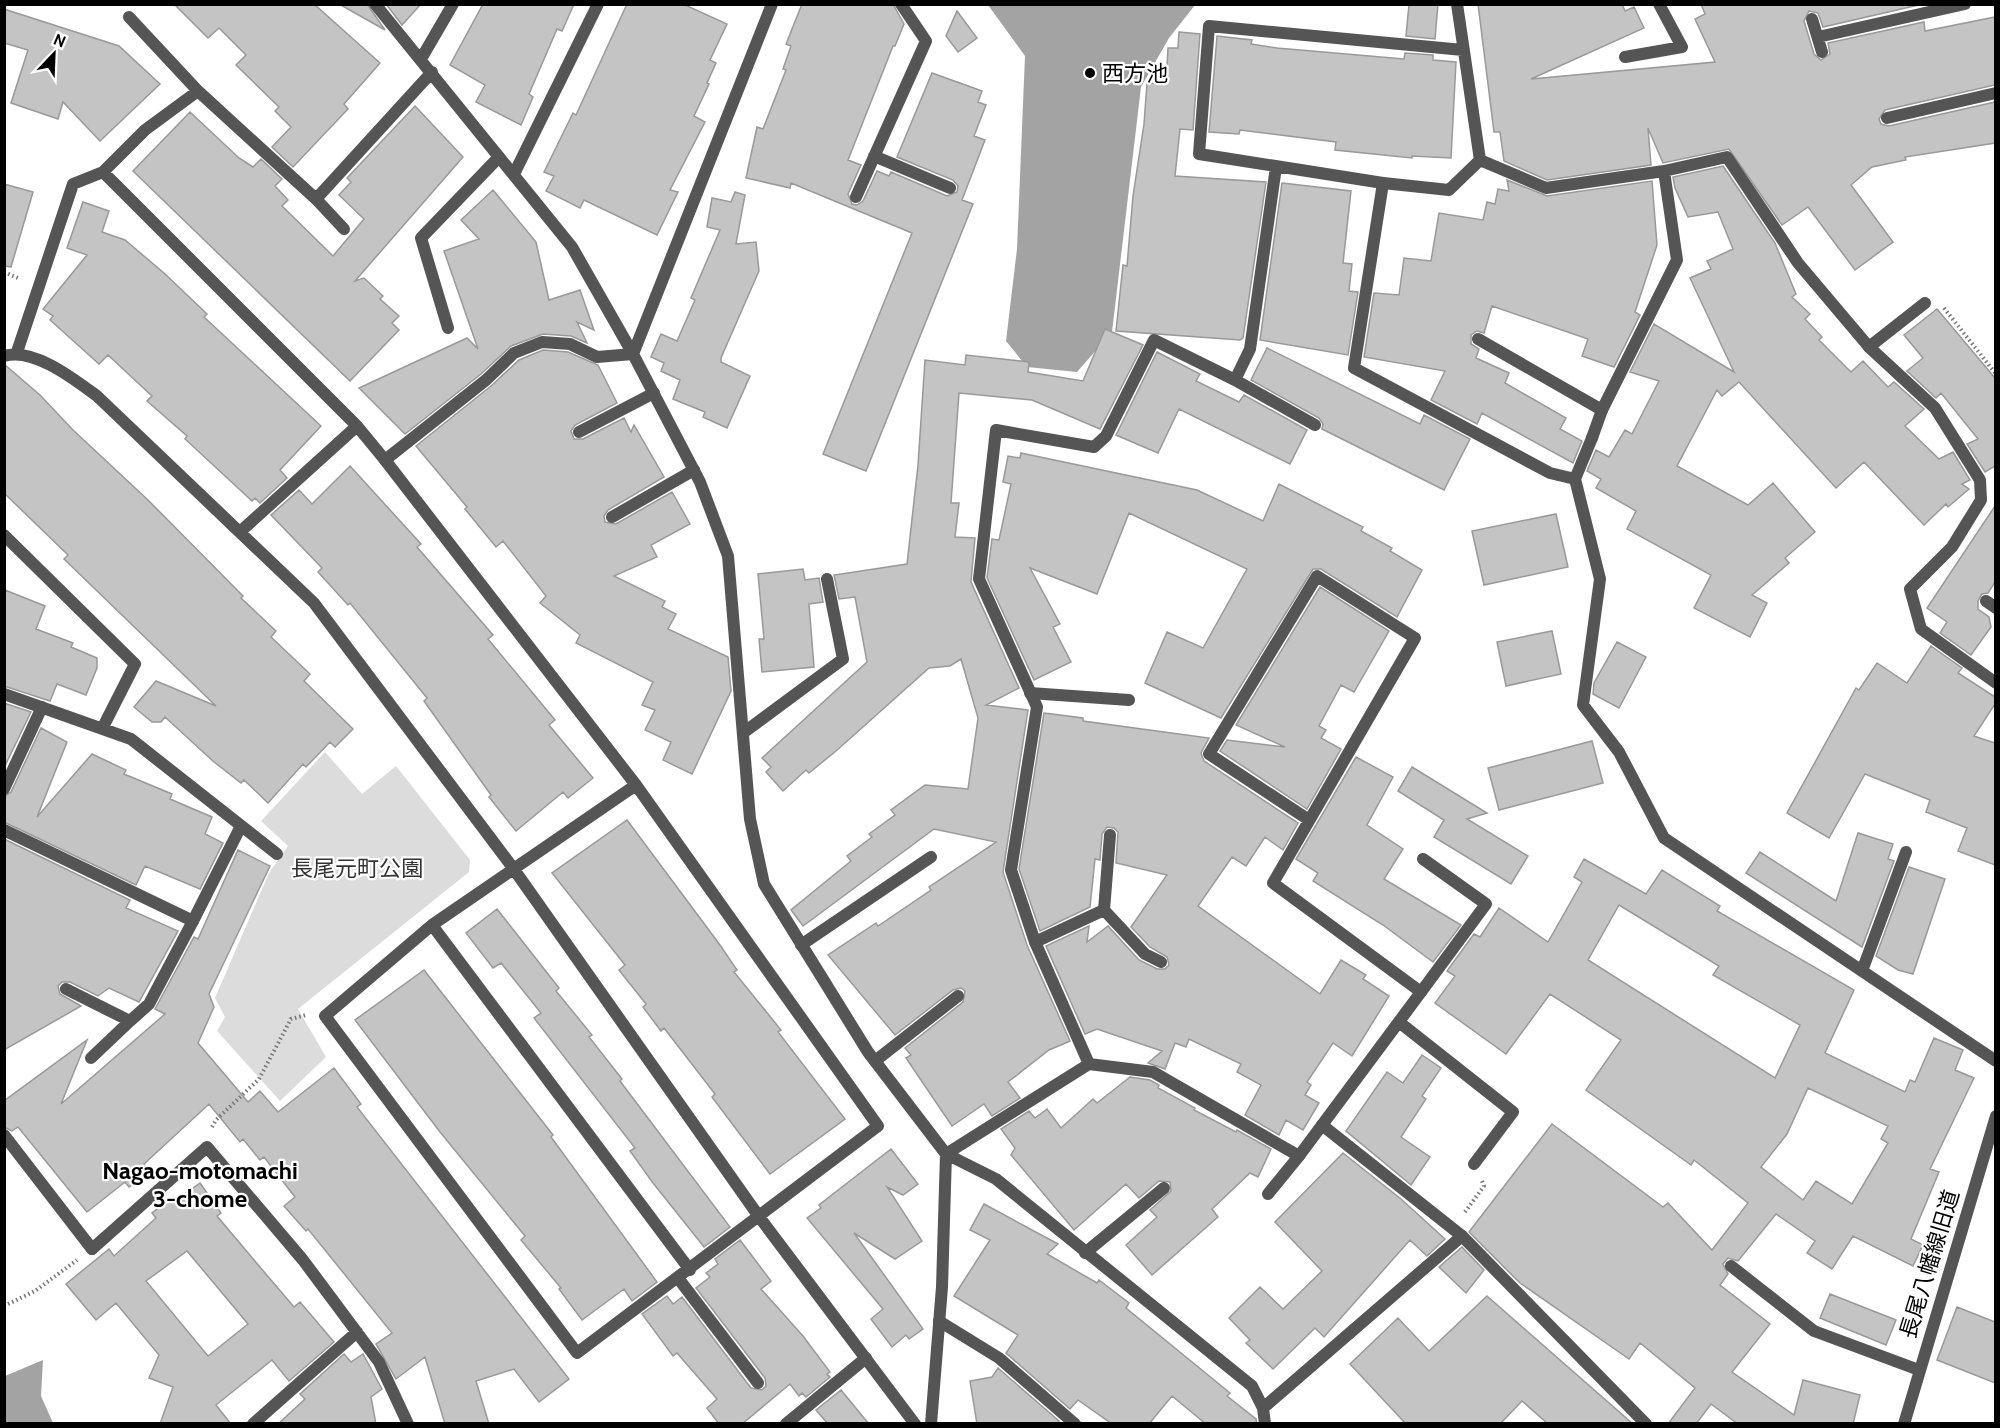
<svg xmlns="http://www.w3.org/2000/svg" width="2000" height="1428" font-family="Cabin,'Noto Sans JP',sans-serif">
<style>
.green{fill:#dcdcdc}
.water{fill:#a3a3a3}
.building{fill:#c4c4c4;stroke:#999;stroke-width:1.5;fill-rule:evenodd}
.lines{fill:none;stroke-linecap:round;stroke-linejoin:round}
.path{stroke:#777;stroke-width:4;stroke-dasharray:1.5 3;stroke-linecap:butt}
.lane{stroke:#555;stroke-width:12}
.street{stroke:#555;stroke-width:12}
.poi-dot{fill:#000;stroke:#fff;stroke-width:2}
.labels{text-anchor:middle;stroke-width:4.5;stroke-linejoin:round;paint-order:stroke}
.poi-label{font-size:22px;fill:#000;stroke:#fff;text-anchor:start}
.park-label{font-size:22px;fill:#333;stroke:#fff}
.street-label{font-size:22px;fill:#000;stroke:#fff}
.neighbourhood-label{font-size:24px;font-weight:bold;fill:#000;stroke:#fff}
</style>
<rect width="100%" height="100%" fill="#fff"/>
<!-- green -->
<path class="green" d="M325,752L362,794L396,766L470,860L469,872L298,1009L326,1057L280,1101L217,1031L225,1017L215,998L269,873L288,846L261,821Z"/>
<!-- water -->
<path class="water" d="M988,5H1195L1169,38L1141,87L1112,332L1077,372L1027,367L1006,341L1017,249L1025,56Z
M43,1360L41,1396L53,1423H5V1376Z"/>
<!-- building -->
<path class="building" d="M174,4H314L380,63L344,104L348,109L293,167L272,147L291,127L275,111L279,107L236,65L246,55L219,28L208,38Z
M339,4H367L385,30Z
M386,4H421L402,25Z
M483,4H574L562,31L557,29L529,94L533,97L521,125L476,102L485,85L450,65Z
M627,4H683L727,24L710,60L716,63L707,83L709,84L694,116L705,122L670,190L678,192L657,235L584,200L580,208L546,191L554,176L544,172L573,113L576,115Z
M802,4H893L904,24L895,46H893L848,160L861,165L848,194L852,204L857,205L863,201L877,171L889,176L891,172L947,196L957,192L958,186L953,180L897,157L932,73L982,91L978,102L986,105L974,136L985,140L962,200L973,204L866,471L823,454L912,233L791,183L790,188L746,178L757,127L763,129L786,70L783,69L791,46L786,44Z
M1409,4H1438L1435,39L1406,36Z
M1478,4H1622L1625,11L1634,7L1644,28L1531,79L1715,62L1695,19L1705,14L1701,4H1923L1823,27L1818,13L1809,11L1804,21L1814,54L1821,60L1830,54L1828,43L1924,22L1925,31L1995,17V85L1885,110L1879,119L1881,124L1889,126L1995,102V143L1905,157L1906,160L1872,167L1851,185L1893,242L1855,270L1808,207L1782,225L1729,149L1663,163L1648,128L1651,165L1547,180L1504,161L1500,132H1494Z
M4,9L119,46L160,84L100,141L63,102L58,119L11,103L28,50L4,43Z
M957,11L977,38L958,52L946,36Z
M1179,32L1200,34L1193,130L1180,129L1175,176L1266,182L1243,338L1240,340L1116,331L1123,265L1127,266L1133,196L1144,124L1147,83L1166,84L1168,48H1178Z
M1217,36L1252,40L1251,44L1277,48L1404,59L1405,53L1433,55V60L1456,62L1451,158L1412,156V158L1335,150L1336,142L1240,130L1239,134L1209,132Z
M415,106L463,157L355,281L364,278L383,296L380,299L399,316L392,323L399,330L350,381L133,171L190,112L239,158L253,167L261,159L282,179L275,186L288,200L282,206L333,256L364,219L339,195L351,182L347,178Z
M1723,166L1775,243L1796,294L1792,297L1810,314L1805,319L1822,337L1819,340L1851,372L1863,361L1888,387L1894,382L1924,409L1905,426L1939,459L1953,452L1970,480L1962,484L1969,489L1948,507L1946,504L1924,525L1864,462L1836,488L1739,382L1722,396L1717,390L1677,466L1748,505L1773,483L1815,532L1785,558L1789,563L1752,595L1767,603L1750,637L1694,608L1711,575L1627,529L1636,511L1596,488L1601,479L1587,471L1596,450L1609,457L1625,430L1632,434L1659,381L1630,372L1654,324L1734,372L1690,278L1711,269L1707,261L1733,249L1718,212L1688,217L1675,188L1673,177Z
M1507,180L1547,196L1652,181L1657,245L1635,312L1640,315L1614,367L1582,356L1588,339L1492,306L1484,333L1477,331L1471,335V344L1479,349L1476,358L1509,373L1505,383L1566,418L1560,429L1582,441L1573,463L1482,413L1477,424L1431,400L1445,371L1364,357L1374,293L1399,295L1404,258L1431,261L1439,213L1483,220L1487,202L1495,204L1498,189L1509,191Z
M1282,183L1351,191L1343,263L1352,264L1349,291L1358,292L1348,355L1260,340Z
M4,184L33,192L11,267L4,266Z
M493,190L536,242L549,300L580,290L594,330L577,322L587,343L571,336L543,334L511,346L481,374L405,434L359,388L467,338L478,349L444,251L479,239L461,220Z
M735,192L745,195L736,244L756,242L759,271L721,358V362L750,376L727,428L703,417L705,412L673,399L680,380L661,371L664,363L651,357L661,334L677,341L695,300L691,298L720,230L707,227L712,198L731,202Z
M83,202L109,211L102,232L125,240L164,273L207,314L204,317L321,426L280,470L287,478L260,503L255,498L252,501L185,439L187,436L147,401L152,396L108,355L99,364L50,320L53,316L43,309L87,255L67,248Z
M1937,309L1995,378V466L1985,472L1967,444L1978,439L1941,393L1936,398L1907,371L1923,358L1904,335Z
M1105,329L1143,345L1100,429L1032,400L959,393L951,503H959L955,537L975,538L971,582L1019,688L986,705L1028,710L1003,872L1027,945L1070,1041L1049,1050L1008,1082L1020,1098L992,1116L984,1104L952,1126L906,1058L911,1055L905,1048L963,1002L965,991L961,988L953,990L895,1035L828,955L876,923L878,926L931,890L929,887L996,842L934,829L803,926L791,910L851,861L847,856L872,837L869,834L895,815L891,810L925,785L968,789L978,718L961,659L950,666L929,668L836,751L809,773L806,770L783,791L766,772L771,767L762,758L867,662L855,597L839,599L834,575L907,564L918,465L925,360L965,365L966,355L1029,362L1028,372L1083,381Z
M1267,348L1420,424L1424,415L1470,439L1444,490L1322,429L1323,424L1319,418L1251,380Z
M543,350L568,352L598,365L617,403L575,425L571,431L574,439H583L624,418L631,432L634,425L664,477L608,510L604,516L605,522L616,524L672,492L690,524L651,545L657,557L614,576L665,601L662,607L676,614L668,629L728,657L731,691L692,774L663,760L671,742L645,730L655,710L642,705L653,682L576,643L580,635L540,603L546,596L503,541L496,547L465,509L467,507L416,446L491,386L519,360Z
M1157,352L1200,374L1196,381L1239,402L1244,395L1307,430L1290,464L1179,409L1158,453L1116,435Z
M4,364L40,395L73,430L148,500L243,596L241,598L276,631L271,637L310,674L304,681L353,729L335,747L330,742L306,767L303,764L268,803L244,780L241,783L214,762L165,717L161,722H152L134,707L156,681L216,706L64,559L68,555L4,493Z
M1021,453L1197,490L1263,521L1279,484L1363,527L1361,531L1392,548L1390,551L1422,570L1397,617L1321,569H1313L1221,718L1145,683L1167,632L1203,648L1247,569L1129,513L1097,594L1030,568L1060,624L1053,627L1071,662L1034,680L987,578L992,539L999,540L1011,484L1003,482L1008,456L1020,458Z
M350,466L421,544L417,547L493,635L488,639L555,720L549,725L593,778L568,798L563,792L516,831L489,797L491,795L424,701L427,698L350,603L348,605L318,572L322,568L271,515L299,490L312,504Z
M1995,506V582L1988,593L1982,594L1978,601V609L1989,617L1991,627L1971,655L1940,633L1947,622L1927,608Z
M1556,514L1568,567L1484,585L1472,531Z
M803,569L805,580L819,578L823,602L809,604L814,667L762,672L759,639H764L758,574Z
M1320,587L1389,631L1354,692L1341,685L1319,726L1326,730L1321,738L1341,749L1307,809L1220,751L1227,740L1285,747L1236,725Z
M5,590L45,606L36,629L73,643L71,647L97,658V668L86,695L57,684L50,701L4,686Z
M1552,631L1561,674L1506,686L1497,642Z
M1617,642L1646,657L1619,708L1593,694L1594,683Z
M1931,646L1962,668L1958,673L1995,697V704L1974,736L1995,743V865L1958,851L1967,828L1926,812L1930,800L1865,774L1829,838L1787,813L1856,688L1859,690L1877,663L1907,683Z
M4,703L31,712L4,768Z
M1044,713L1083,718V721L1209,738L1201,753L1204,761L1298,823L1283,850L1265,837L1246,866L1232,857L1198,906L1320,994L1341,960L1366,975L1363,979L1389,996L1352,1056L1333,1043L1307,1082L1311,1085L1305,1095L1319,1103L1303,1130L1286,1120L1279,1135L1245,1115L1261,1085L1237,1072L1241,1064L1189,1039L1186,1047L1175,1043L1165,1069L1148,1063L1162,1051L1097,1029L1085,1034L1046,946L1089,926L1087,942L1108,926L1139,960L1157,969H1165L1169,965L1167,957L1150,947L1131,927L1167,875L1116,863L1118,832L1114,828L1107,827L1102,834L1100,860L1095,859L1090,907L1040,931L1019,869Z
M41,728L67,742L37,817L92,754L126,770L124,774L172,794L170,799L212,817L205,834L223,843L200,889L145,866L136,885L4,822V797L11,792Z
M1592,741L1603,783L1499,810L1488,768Z
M1356,757L1393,777L1367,825L1403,849L1384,879L1461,925L1433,962L1383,925L1313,881L1318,873L1296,859Z
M1412,767L1487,813L1467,819L1528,856L1511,884L1434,837L1444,820L1398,791Z
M627,820L720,945L737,970L734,972L781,1030L778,1032L845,1119L770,1174L712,1097L715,1094L664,1028L661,1031L643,1007L646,1004L619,970L625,965L552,873Z
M1858,833L1893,844L1888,859L1894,861L1862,947L1746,873L1760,852L1836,901Z
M4,839L130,900L126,908L178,931L139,1002L109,988L98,996L70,982H62L58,986L60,994L81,1006L4,1050Z
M238,850L270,866L209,994L214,1007L198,1043L248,1102L260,1091L278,1112L334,1068L361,1104L357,1107L569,1379L539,1402L514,1369L476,1381L489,1424H445L425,1357L396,1379L376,1344L392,1333L308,1229L306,1231L284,1206L295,1197L264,1157L260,1160L243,1139L240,1142L209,1104L144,1164L151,1172L129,1187L125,1182L87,1212L18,1127L12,1131L4,1127V1101L87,1040L61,1104L165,1014L155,1009L194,937L198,939Z
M1584,859L1646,894L1662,870L1720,906L1717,911L1854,990L1825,1053L1905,1092L1910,1080L1915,1082L1934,1038L1963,1050L1955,1070L1974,1078L1930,1169L1939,1172L1911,1239L1923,1245L1913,1266L1853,1236L1832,1269L1807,1253L1815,1241L1776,1214L1738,1261L1728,1258L1723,1264L1728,1274L1720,1285L1770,1324L1732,1372L1794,1415L1803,1380L1860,1395L1853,1424H1738L1711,1404L1696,1424H1668L1695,1388L1640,1343L1629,1359L1520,1283L1469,1232L1552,1124L1663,1207L1668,1203L1712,1250L1748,1203L1694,1160L1691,1165L1586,1090L1621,1040L1550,994L1506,1054L1435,1003L1455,976L1447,971L1474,934L1480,937L1499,908L1548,942L1582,882L1574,877ZM1619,905L1719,966L1713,975L1800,1025L1775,1078L1588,960ZM1808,1088L1888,1126L1881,1139L1888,1143L1852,1204L1816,1181L1803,1200L1761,1167L1787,1134Z
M1909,867L1945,879L1913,974L1898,970L1876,956Z
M497,909L559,988L556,991L592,1035L589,1037L622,1079L620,1081L730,1227L704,1247L653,1183L630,1151L635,1148L534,1018L541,1013L501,963L493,968L466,933Z
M424,970L553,1135L551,1137L657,1282L632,1301L624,1289L582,1320L559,1289L561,1288L521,1240L525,1236L440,1132L355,1020Z
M1422,1055L1441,1068L1422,1096L1426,1099L1401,1137L1430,1157L1411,1185L1346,1131L1387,1072L1403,1083Z
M1130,1077L1150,1080L1159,1085L1158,1088L1195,1108L1194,1110L1236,1132L1237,1130L1271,1149L1258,1177L1250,1173L1212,1209L1218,1217L1152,1275L1126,1245L1157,1217L1150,1210L1171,1191L1170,1182L1159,1181L1139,1198L1126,1184L1074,1230L1011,1155L1015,1148L1001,1129L1029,1111L1035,1118L1047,1109L1061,1128L1093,1099L1097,1103Z
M891,1149L918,1184L903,1195L887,1187L922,1241L895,1259L854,1233L923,1329L909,1339L906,1335L892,1347L871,1319L883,1309L807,1218L821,1208L819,1205Z
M1343,1153L1401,1199L1445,1239L1427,1256L1410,1240L1324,1337L1315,1328L1273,1369L1246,1343L1250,1340L1229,1318L1260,1287L1283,1309L1322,1271L1275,1222Z
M200,1183L221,1213L217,1216L254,1260L294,1307L300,1302L334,1342L289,1381L272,1360L216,1405L231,1424H160L173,1387L149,1378L159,1355L116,1303L96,1320L66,1284L109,1249L114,1256L156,1218L152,1213L173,1197L176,1200ZM187,1251L248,1324L208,1356L146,1281Z
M984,1204L1058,1244L1047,1254L1097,1283L1099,1280L1129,1303L1126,1308L1230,1393L1227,1396L1256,1419L1257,1424H1206L1172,1396L1149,1424H1112L1078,1400L1070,1409L1006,1353L1018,1335L954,1296L990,1240L970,1230Z
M740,1240L771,1281L761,1289L803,1336L830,1372L827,1374L830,1377L806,1397L802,1393L799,1396L790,1384L742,1424H719L707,1408L717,1399L677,1353L673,1356L642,1314L667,1296L673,1304L682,1297L751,1388L762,1390L766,1386L765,1378L696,1288L710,1277L706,1273L718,1264L715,1259Z
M1462,1247L1484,1270L1466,1293L1439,1267Z
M1830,1294L1896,1320L1886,1345L1820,1318Z
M1487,1296L1633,1424H1548L1522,1401L1500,1424H1406L1350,1364L1398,1318L1429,1351Z
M1957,1307L1995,1322V1383L1937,1360Z
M344,1354L351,1362L363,1354L382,1389L371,1397L376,1424H278L305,1399L300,1394Z
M998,1368L1059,1421L1056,1424H977L970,1381L992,1377Z
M841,1390L869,1424H828L816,1410Z"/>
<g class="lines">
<!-- path -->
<path class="path" d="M4,272L20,279
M1944,308L1996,374
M212,1127L216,1120L259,1079L291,1019L306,1015
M1465,1212L1484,1186L1482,1181
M4,1306L35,1291L77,1260"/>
<!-- lane -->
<path class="lane" d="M1812,19L1822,52
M1818,37L1965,4
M1887,118L1996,93
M874,156L950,188
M514,174L598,4
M1383,183L1354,368L1550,473L1575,479
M856,197L926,41L901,4
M316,199L344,229
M448,328L421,238L499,157
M1478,339L1602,410
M1869,347L1925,303
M579,432L654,393
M1592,438L1575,479L1600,579L1583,705L1619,752L1664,838L1996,1061
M385,460L486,380L514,353L542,342L570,344L597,357L633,354
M612,517L694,470
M1986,601L1996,608
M1030,693L1129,700
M743,733L843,659L827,579
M1110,835L1104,910L1145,954L1161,962
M1035,942L1104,910
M801,945L931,857
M1862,971L1906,852
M66,989L130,1021L149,1004L193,921
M1421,992L1486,904L1423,859
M91,1058L130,1021
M875,1061L958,996
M1322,1125L1462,1236L1646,1424
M1268,1194L1299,1156
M92,1249L207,1147L303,1260L379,1362L408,1424
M1085,1253L1164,1188
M1731,1266L1814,1331L1919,1370
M678,1278L758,1383
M939,1321L999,1358L1075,1424
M253,1424L357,1332
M786,1424L866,1358"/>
<!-- street -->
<path class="street" d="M375,4L572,247L633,354L700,482L728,556L750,819L764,884L868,1052L946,1154L996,1179L1252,1386L1263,1408L1265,1424
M1457,4L1480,160L1449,190L1383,183L1199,154L1209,26L1463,50
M129,17L198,91L316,199L432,72
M1625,57L1682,47L1659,4
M421,59L453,4
M1480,160L1546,188L1664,171L1727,157L1798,263L1869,347L1935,408L1980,480L1981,500L1952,547L1910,589L1921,629L1996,683
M103,172L145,130L198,91
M17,352L73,184L103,172L357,426L385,460L636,785L878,1126L577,1353L325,1016L432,925L636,785
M633,354L772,4
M4,356C33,347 74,379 97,396L314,603L513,868L760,1218L915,1424
M1235,380L1250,349L1276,167
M1592,438L1602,410L1677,260L1664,171
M241,531L357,426
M4,535L135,664L102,729
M4,694L131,739L277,854
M4,789L42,707
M4,830L193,921L241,826
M432,925L690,1270
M1399,1022L1513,1112L1474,1164
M1089,1064L1035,942L1011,870L1037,707L979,579L996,430L1094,447L1106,436L1154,340L1235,380L1315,425
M4,1135L92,1249
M946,1154L1089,1064L1153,1072L1299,1156L1421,992L1273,883L1415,638L1317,576L1209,754L1309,820
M1263,1408L1462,1236
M931,1424L942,1287L946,1154
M1904,1424L1996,1116"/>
</g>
<!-- markers -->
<circle class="poi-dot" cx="1090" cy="73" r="6"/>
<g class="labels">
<!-- poi labels -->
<g class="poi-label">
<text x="1102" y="81">西方池</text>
</g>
<!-- park labels -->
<g class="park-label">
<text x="357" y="876">長尾元町公園</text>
</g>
<!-- street labels -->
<g class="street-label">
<text transform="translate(1929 1264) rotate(-73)" y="8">長尾八幡線旧道</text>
</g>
<!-- neighbourhood labels -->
<g class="neighbourhood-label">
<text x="200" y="1179">Nagao-motomachi<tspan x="200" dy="28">3-chome</tspan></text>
</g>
</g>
<!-- border -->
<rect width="2000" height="1428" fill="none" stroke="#000000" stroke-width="12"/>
<!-- north arrow -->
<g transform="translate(54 54) rotate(23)" stroke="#ffffff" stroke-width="4.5" paint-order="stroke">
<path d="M0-4.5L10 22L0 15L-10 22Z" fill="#000000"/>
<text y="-9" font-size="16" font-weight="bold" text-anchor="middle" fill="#000000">N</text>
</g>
</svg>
